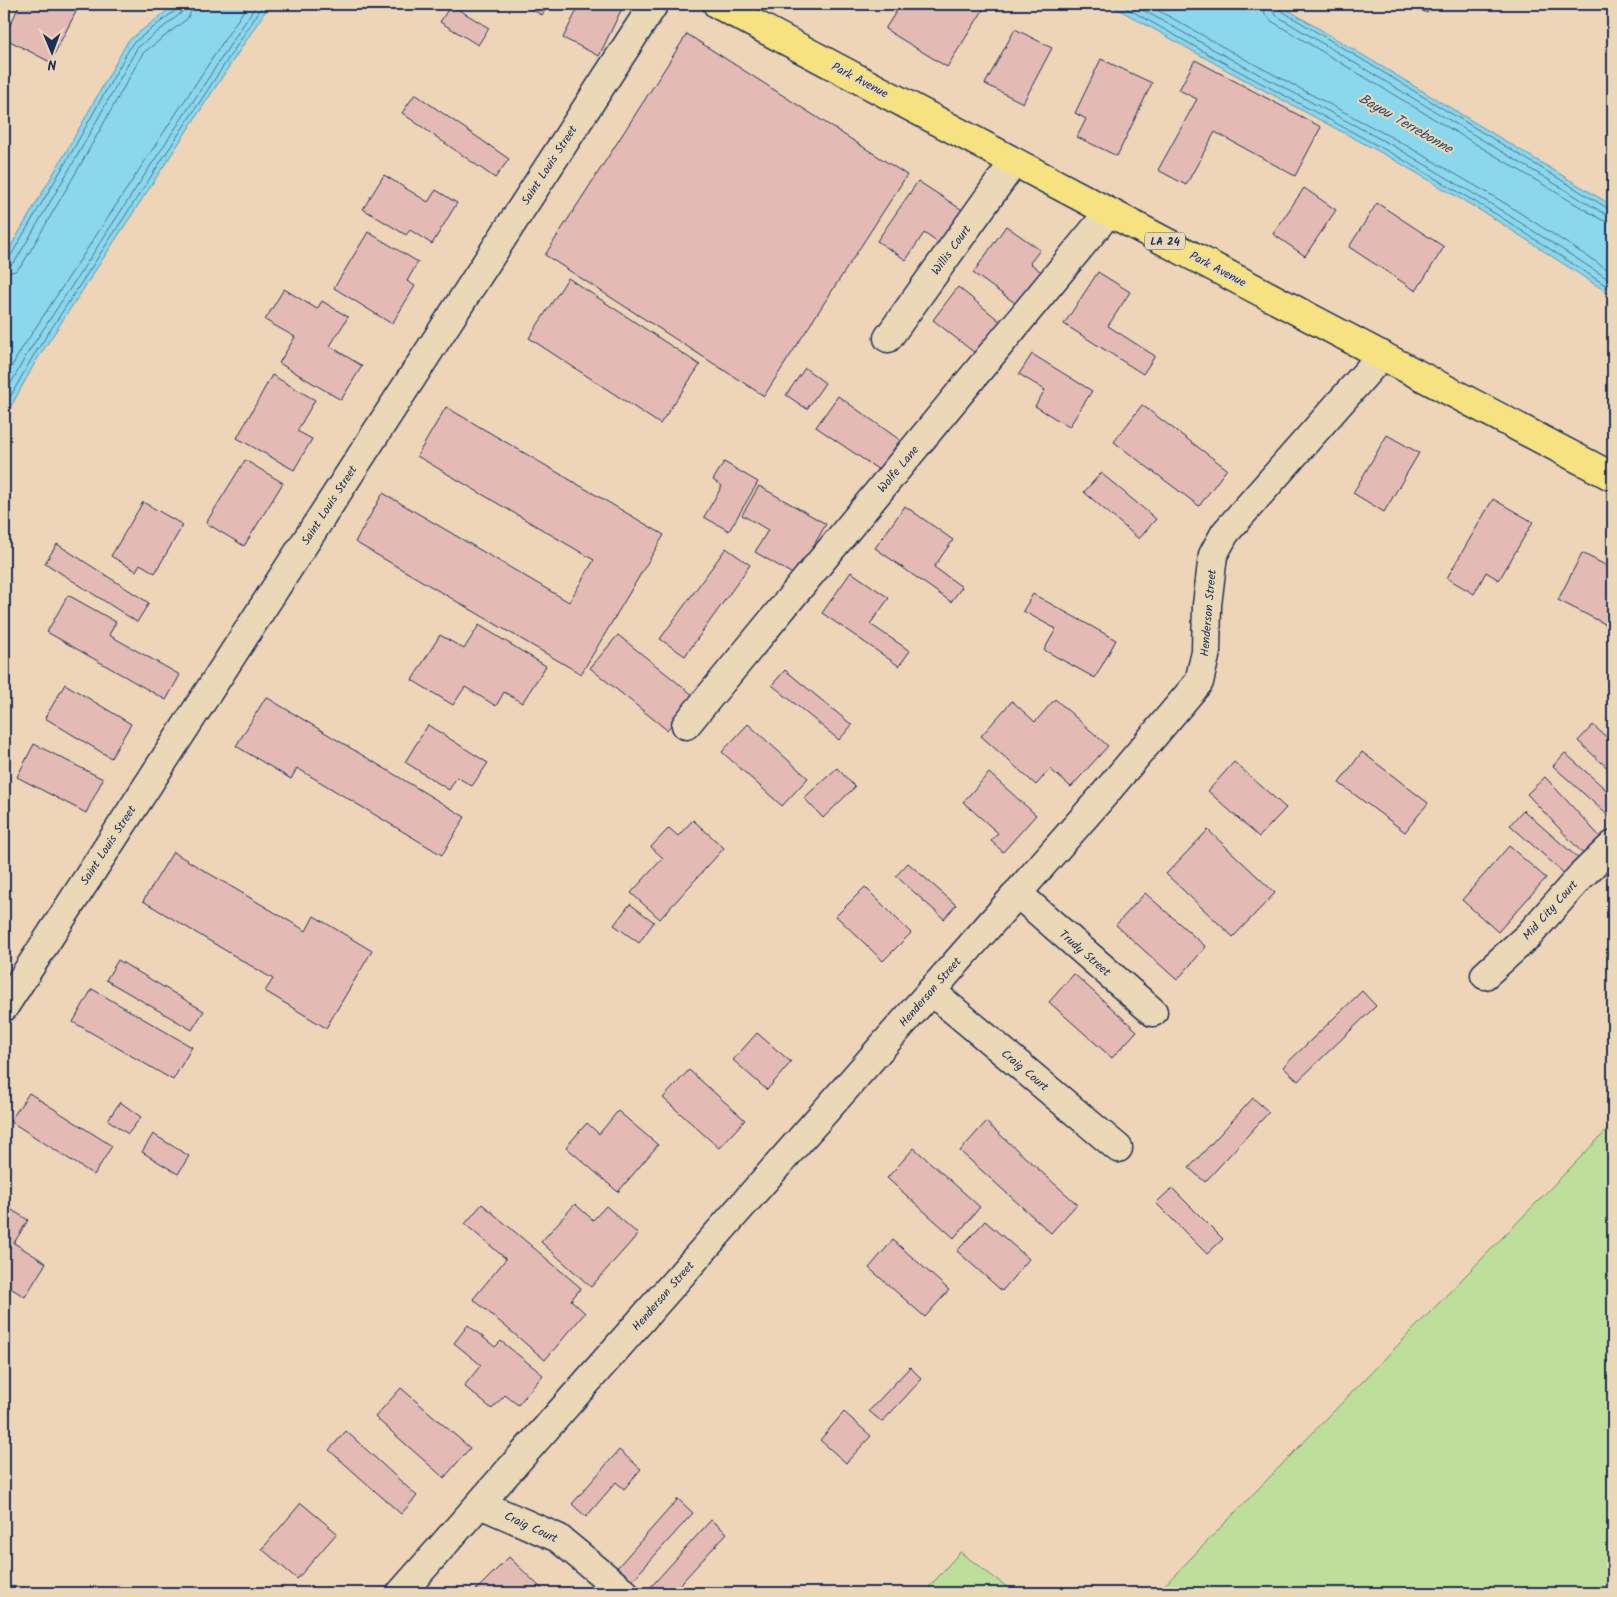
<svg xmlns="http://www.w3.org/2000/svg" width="1617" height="1597" font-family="Kalam,sans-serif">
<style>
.green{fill:#bddf99;stroke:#6c877c}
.water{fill:#8bd7eb;stroke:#5e94b3}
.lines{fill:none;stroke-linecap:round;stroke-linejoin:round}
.shore{stroke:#487296;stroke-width:1}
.building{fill:#e4bbb4;stroke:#1b2f5e}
.minor-casing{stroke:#1b2f5e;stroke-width:31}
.major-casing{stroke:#1b2f5e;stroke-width:31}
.minor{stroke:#ebd8b6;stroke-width:28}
.major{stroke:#f6e281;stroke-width:28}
.labels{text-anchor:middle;stroke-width:4;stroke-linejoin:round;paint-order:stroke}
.shield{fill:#ebd8b6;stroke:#596278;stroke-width:1}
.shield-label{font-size:11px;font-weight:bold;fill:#1b2f5e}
.street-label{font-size:12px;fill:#1b2f5e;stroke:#ebd8b6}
.water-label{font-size:14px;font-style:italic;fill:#2c4873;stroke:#ebd8b6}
</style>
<rect width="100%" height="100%" fill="#eed5b8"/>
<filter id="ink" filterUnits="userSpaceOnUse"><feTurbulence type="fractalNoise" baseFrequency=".02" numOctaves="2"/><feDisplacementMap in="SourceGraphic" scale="10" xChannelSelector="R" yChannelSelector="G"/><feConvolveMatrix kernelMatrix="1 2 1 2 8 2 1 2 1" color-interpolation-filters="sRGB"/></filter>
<g filter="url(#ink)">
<!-- green -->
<path class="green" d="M1613,1123V1593H1157L1609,1128Z
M960,1552L1015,1593H924Z"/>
<!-- water -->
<path class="water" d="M176,4H270L36,361L4,419V258L66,152L128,41Z
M1109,4H1278L1613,206V296L1493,218L1393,159L1232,73Z"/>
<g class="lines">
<!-- shore -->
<path class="shore" d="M1119,4L1235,69L1395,155L1496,214L1613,290
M1132,4L1238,63L1399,149L1499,209L1613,282
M1147,4L1241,57L1402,143L1503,202L1613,273
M1263,4L1265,15L1273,22L1602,220L1613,223
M1271,4L1272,11L1277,16L1605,214L1613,216
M1277,4V7L1280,10L1609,209H1613
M4,260L7,259L10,257L70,155L132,44L176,10L178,4
M4,266L11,265L16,260L76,158L137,48L180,14L184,9L185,4
M4,274L15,271L22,265L82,162L143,53L187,19L191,12L192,4
M4,380L21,350L248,4
M4,396L27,354L257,4
M4,408L32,358L264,4"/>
</g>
<!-- building -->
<path class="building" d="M20,4H80L50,62L4,38Z
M521,4H549L542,15Z
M580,4H624L599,56L563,38Z
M901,4H987L947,67L885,29Z
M1408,4H1432L1427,13Z
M451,5L489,28L478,45L440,22Z
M1015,29L1052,48L1023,103L985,84Z
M687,34L907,175L764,396L545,255Z
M1101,59L1152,83L1117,156L1077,137L1086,119L1075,113Z
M1195,60L1321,127L1295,176L1215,132L1186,185L1158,170L1197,99L1179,90Z
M415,94L509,159L495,178L402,113Z
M384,175L428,202L436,190L457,203L432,244L410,230L406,235L363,209Z
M918,181L973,217L950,251L924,233L906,260L877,241Z
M1304,188L1336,210L1305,256L1273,234Z
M1377,203L1444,247L1416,291L1349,247Z
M1006,226L1040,250L1030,263L1045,275L1022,308L973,273Z
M368,232L418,262L407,281L415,286L392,324L334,288Z
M1098,272L1130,292L1108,326L1155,356L1143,374L1064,324Z
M568,278L700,365L660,424L529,338Z
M958,287L1006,326L980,357L933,320Z
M284,289L317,309L322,301L348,317L330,346L362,366L341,400L279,363L295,337L265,320Z
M1032,354L1092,391L1069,427L1035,406L1045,390L1019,374Z
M805,368L825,383L807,409L786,395Z
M272,375L315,400L297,431L312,439L294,470L237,438Z
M838,396L900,440L879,470L816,427Z
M1142,405L1227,469L1199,506L1114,442Z
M446,407L664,535L581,674L355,542L383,493L569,602L594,560L417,456Z
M1387,435L1419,453L1384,512L1353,493Z
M245,460L283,483L244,546L206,523Z
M724,462L758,482L729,531L704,517L722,486L713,480Z
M1101,473L1156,519L1139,539L1084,492Z
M759,486L826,524L796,576L755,552L768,530L742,515Z
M1493,499L1533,522L1499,580L1486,572L1474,594L1447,578Z
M143,502L183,525L155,573L140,564L136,571L111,556Z
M905,506L953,540L934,567L962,587L951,602L875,548Z
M57,544L149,603L137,622L45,563Z
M726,548L750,565L685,656L660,639Z
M1582,553L1613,569V613L1607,625L1558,600Z
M851,572L889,598L870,624L910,651L899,666L822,613Z
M1033,594L1116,640L1095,678L1044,650L1056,629L1023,611Z
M68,595L116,622L109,635L180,675L166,700L47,632Z
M479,625L546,666L522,703L504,692L496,706L465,687L453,705L412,680L440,635L464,649Z
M618,635L694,696L667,730L590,668Z
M785,670L852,725L839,740L772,685Z
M65,684L131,724L111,758L45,718Z
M266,697L465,817L442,855L297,768L291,779L236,746Z
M1055,699L1108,746L1071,787L1050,769L1036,785L981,736L1012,701L1035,722Z
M748,724L808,778L782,806L722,752Z
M428,725L488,763L472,786L457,777L449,790L405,762Z
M1593,725L1613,743V779L1610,776L1613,773L1578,741Z
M34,744L103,779L86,813L17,777Z
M1362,752L1428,803L1405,832L1339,783Z
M1565,753L1613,796V820L1553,766Z
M1234,762L1286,808L1259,837L1208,791Z
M837,768L855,787L823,818L804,798Z
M989,773L1036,815L1003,852L991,841L998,833L963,802Z
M1545,777L1604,841L1586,857L1527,794Z
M1523,810L1579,859L1565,874L1510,825Z
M693,820L724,848L660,919L631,893L663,858L651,847L669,828L678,836Z
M1208,830L1275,893L1233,937L1166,874Z
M1509,846L1546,878L1498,932L1462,900Z
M173,852L306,931L314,916L372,951L326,1028L265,991L273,979L143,901Z
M908,863L956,905L944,919L896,876Z
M865,887L911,933L883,961L836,916Z
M1145,893L1206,947L1177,980L1116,925Z
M630,904L654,922L639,943L614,925Z
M118,960L204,1011L192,1030L106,980Z
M1074,974L1137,1031L1112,1058L1049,1002Z
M92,989L192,1047L173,1080L73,1022Z
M1362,991L1376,1006L1298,1081L1283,1067Z
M757,1033L791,1062L767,1090L733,1060Z
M689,1070L745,1120L719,1148L663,1098Z
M29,1093L112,1146L94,1175L10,1121Z
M1253,1098L1269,1112L1205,1182L1189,1168Z
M120,1102L141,1117L128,1134L108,1120Z
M618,1111L658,1145L618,1192L566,1147L587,1123L599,1134Z
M986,1122L1077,1204L1051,1233L960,1151Z
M153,1134L189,1156L178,1174L142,1152Z
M914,1148L980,1207L954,1238L887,1178Z
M1172,1188L1223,1239L1207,1254L1156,1203Z
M482,1204L581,1288L571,1300L585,1313L545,1360L473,1299L506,1259L465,1224Z
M575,1204L593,1220L606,1206L638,1234L591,1287L541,1242Z
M4,1205L28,1220L14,1243L46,1263L25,1297L4,1284Z
M985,1221L1029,1259L1002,1291L957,1251Z
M893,1240L949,1290L925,1317L869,1268Z
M468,1325L495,1347L501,1341L543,1375L518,1405L505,1395L492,1409L464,1386L481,1365L454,1343Z
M910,1367L922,1379L882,1422L869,1411Z
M401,1388L470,1448L444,1478L375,1417Z
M844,1412L871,1436L846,1463L820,1440Z
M346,1431L417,1496L401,1514L329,1450Z
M619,1450L641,1469L624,1489L616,1482L586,1517L572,1504Z
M678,1499L693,1513L630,1583L615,1570Z
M301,1503L337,1533L297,1579L262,1549Z
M711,1520L727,1533L672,1593H651L648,1590Z
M509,1557L546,1593H473Z"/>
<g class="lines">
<!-- minor casing -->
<g class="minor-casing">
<path id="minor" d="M888,338L1014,162
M686,725L1109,212
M1017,893L1153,1012
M1485,975L1529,935L1580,877L1613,845
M931,991L1118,1148
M4,1007L654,4
M480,1504L558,1538L625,1593
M401,1593L1102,797L1199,682L1206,652L1207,605L1213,555L1225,533L1382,355"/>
</g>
<!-- major casing -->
<g class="major-casing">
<path id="major" d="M717,4L1109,212L1613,477"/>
</g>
<!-- minor -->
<use href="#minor" class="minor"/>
<!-- major -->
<use href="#major" class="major"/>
</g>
</g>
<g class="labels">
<!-- shield labels -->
<rect class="shield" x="1145" y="232.5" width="40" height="17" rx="4"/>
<g class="shield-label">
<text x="1165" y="245">LA 24</text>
</g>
<!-- street labels -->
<g class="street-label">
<text transform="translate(860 80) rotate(28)" y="4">Park Avenue</text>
<text transform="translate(549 165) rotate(-57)" y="4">Saint Louis Street</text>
<text transform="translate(951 250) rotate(-54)" y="4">Willis Court</text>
<text transform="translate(1218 269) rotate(28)" y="4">Park Avenue</text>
<text transform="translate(898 469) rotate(-50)" y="4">Wolfe Lane</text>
<text transform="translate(329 505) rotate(-57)" y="4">Saint Louis Street</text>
<text transform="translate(1208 613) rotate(-85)" y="4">Henderson Street</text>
<text transform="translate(108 845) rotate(-57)" y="4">Saint Louis Street</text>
<text transform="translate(1550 910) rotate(-48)" y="4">Mid City Court</text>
<text transform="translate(1085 953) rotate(41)" y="4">Trudy Street</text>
<text transform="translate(930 992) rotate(-49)" y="4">Henderson Street</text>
<text transform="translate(1025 1070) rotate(40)" y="4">Craig Court</text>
<text transform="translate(663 1296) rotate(-49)" y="4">Henderson Street</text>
<text transform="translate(531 1527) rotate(25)" y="4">Craig Court</text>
</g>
<!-- water labels -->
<g class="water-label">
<text transform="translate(1406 123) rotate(30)" y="5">Bayou Terrebonne</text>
</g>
</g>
<!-- margin -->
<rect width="1617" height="1597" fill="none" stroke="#ebd8b6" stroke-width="20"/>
<rect x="10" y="10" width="1597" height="1577" fill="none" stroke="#1b2f5e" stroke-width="2" filter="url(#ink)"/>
<!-- north arrow -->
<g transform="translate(52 52) rotate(179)" stroke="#ebd8b6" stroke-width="4" paint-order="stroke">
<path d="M0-4L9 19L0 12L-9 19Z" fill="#1b2f5e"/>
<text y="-8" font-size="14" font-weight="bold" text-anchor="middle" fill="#1b2f5e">N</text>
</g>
</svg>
